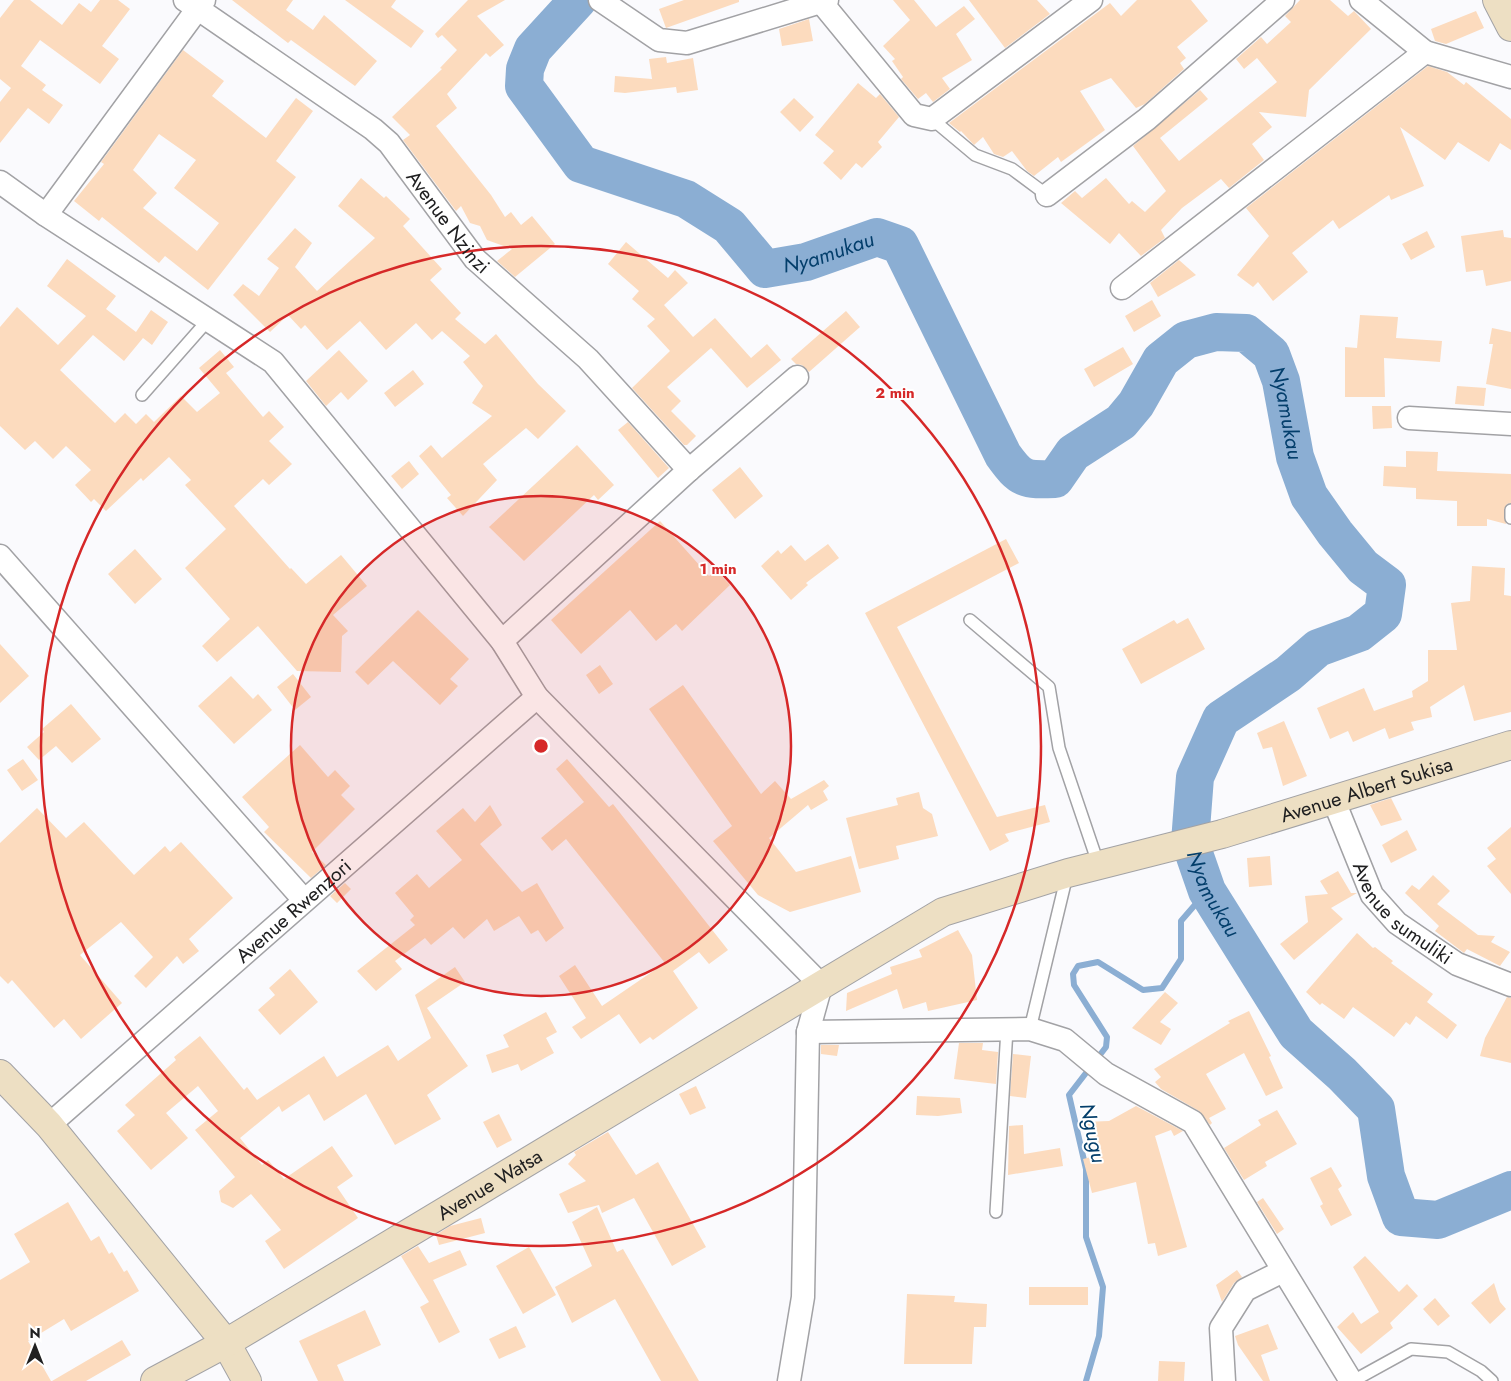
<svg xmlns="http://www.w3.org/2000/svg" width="1511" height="1381" font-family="Jost,sans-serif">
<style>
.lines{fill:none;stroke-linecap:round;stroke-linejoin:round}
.stream{stroke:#8baed3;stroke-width:6}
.river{stroke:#8baed3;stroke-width:38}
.building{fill:#fcdbbe;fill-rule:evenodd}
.lane-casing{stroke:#a2a2a5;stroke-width:14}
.street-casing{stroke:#a2a2a5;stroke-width:25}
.secondary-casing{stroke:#a2a2a5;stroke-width:30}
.lane{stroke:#fff;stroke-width:11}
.street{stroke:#fff;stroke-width:22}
.secondary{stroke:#eddfc3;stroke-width:28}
.ring{fill:none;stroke:#d62828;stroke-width:2.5}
.labels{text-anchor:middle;stroke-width:4;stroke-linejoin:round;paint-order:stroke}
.street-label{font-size:20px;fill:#202021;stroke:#fff}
.water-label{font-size:21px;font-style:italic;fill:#033e6b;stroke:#fff}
.centre{fill:#d62828;stroke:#fff;stroke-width:2.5}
.ring-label{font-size:15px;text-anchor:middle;font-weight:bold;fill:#d62828;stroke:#fff;stroke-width:4;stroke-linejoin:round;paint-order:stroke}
</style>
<rect width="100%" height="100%" fill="#fafafd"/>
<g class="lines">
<!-- stream -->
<path class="stream" d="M1086,1381L1099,1336L1103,1287L1086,1237V1169L1069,1095L1106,1047L1107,1037L1074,985L1073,974L1078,966L1098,962L1143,990L1162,988L1181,959V921L1207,891"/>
<!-- river -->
<path class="river" id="s1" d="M578,0L533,49L525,69L524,86L581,164L686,199L729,226L765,269L806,262L877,237L900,245L1003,455C1021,480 1025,480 1055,479L1073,453L1121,422L1136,404L1161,360L1186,340L1216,332L1246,333L1271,354L1281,381L1295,457L1309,496L1335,533L1363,567L1387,585L1383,614L1359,633L1318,648L1288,674L1221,719L1195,777L1190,842L1207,891L1296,1033L1342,1074L1376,1109L1386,1176L1401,1217L1438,1220L1511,1190"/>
</g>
<!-- building -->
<path class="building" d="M14,0H30L62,25L79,3L91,12L100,0H118L130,9L102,46L119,59L100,84L40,40L21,66L46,85L42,90L63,105L49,124L28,108L0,143V102L11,88L0,79V18Z
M232,0H293L286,10L313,30L324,15L377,61L355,86L291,40L288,43Z
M345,0H396L391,7L424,31L411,48Z
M468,0H505L477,16L504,45L490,57L486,53L447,94L457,108L436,126L491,195L505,217L511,212L521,225L532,216L555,244L515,277L497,261L512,249L487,240L480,226L470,223L461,206L456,211L403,140L410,135L392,117L442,69L440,68L457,50L442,35L438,38L435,34Z
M684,0H739V2L666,28L659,9Z
M893,0H914L936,27L964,6L975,19L956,34L972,60L942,78L950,89L933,102L926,93L918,99L901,79L903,77L892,61L895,59L883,46L910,20Z
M969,0H1037L1050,14L1005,48Z
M1137,0H1191L1208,21L1177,47L1186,58L1180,63L1184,69L1145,104L1136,108L1111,78L1080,91L1105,130L1061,162L1058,157L1034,176L1027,171L1012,151L1003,157L994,154L983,137L974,145L961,131L960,132L949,123L1110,3L1121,16Z
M1300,0H1330L1348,16L1354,11L1371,29L1309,90L1306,117L1259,112L1272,127L1252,144L1264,160L1229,188L1221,179L1182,208L1161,230L1165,238L1141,256L1119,233L1110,244L1061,203L1075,191L1082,198L1106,178L1129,204L1132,201L1145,212L1166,191L1133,146L1200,90L1208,99L1160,138L1179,161L1277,82L1257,58L1244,69L1236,59L1261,37L1267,44L1291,22L1285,16Z
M1476,11L1484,28L1446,44L1435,41L1431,29Z
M809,19L813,41L782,46L779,29Z
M183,50L224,81L212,96L266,138L296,98L313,111L276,161L296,177L208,290L165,256L159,263L102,217L99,221L74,201L104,164L101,162ZM159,134L196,160L174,188L219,223L197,251L143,208L157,193L133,170Z
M666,57L667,63L693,58L698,90L677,93L676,87L625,93L614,92L615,76L652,79L649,59Z
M1428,66L1447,72L1464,85L1466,82L1511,119V150L1500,143L1489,162L1458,142L1445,160L1400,127L1424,186L1391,200L1389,195L1339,229L1333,220L1292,253L1308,272L1273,301L1258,282L1253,287L1237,275L1269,236L1246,208Z
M858,83L876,98L880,94L899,117L878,142L882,147L862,168L856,163L841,180L823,163L834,151L815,135Z
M794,98L814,117L800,132L780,112Z
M361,178L384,198L386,196L410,219L403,226L442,269L430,280L461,313L455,319L485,344L496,334L538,384L566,411L538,439L526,428L483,464L497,480L463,516L447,498L451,495L419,456L431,445L442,458L492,416L472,403L483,386L463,362L470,356L442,331L432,340L416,323L386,350L360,321L327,350L305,325L301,329L288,315L270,332L233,295L243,284L259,296L279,268L267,259L295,228L312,243L295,267L317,291L375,238L338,206Z
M1503,230L1504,237L1511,238V281L1486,286L1483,270L1466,272L1461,236Z
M1427,231L1435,247L1411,260L1402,244Z
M626,242L668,278L675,270L688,283L664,305L693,337L715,318L751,358L767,344L781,360L747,388L711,348L667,387L681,401L671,411L696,436L687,445H684L632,388L670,351L647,326L655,319L632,299L639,291L608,264Z
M67,259L116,296L106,309L136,332L151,310L168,322L152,345L143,338L124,361L93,335L60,370L115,423L125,413L136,424L146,414L154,422L181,396L197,412L220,393L199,368L220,350L234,367L226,373L263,417L269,411L284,427L269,441L292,464L269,485L263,479L234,506L290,569L291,568L306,584L341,555L367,586L333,615L348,631L342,636L341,672L297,671L258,626L217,662L202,646L230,619L185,568L226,529L185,485L191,480L169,457L143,481L141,478L106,511L94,499L91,502L75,485L91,470L66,446L53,459L35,441L25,450L0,426V327L17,307L58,345L86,316L47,286Z
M1179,260L1196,275L1158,297L1150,283Z
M1152,300L1161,316L1134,332L1125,316Z
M846,311L860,327L809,372L802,365L796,364L791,359Z
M1360,315L1398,317L1396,338L1442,341L1440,362L1384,358L1385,397H1345V347L1357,348Z
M1492,328L1511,332V389L1486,384L1493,344H1489Z
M1123,347L1133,364L1094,387L1084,369Z
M339,350L368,381L348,400L341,392L326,406L306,381Z
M413,370L424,384L395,407L384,393Z
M1457,386L1486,388L1484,406L1455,404Z
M1372,406H1391L1392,428L1373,429Z
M628,422L669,468L658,478L618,430Z
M577,445L614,485L598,500L594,495L524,561L489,527Z
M1406,451L1438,452L1437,471L1511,474V503L1507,504L1504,510L1506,524L1487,519V526H1457V501L1416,499V488L1383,486L1384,466L1406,467Z
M409,461L419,474L402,489L391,476Z
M740,467L763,496L735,519L712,490Z
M660,521L709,576L716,570L730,585L682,631L676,624L656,641L630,610L581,654L551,620Z
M1006,539L1019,563L897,627L997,817L1045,805L1050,822L1005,834L1009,841L990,851L865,613Z
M828,544L839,558L806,583L808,585L791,600L761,566L778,550L781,554L791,545L805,561Z
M135,549L162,579L135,604L108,574Z
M1472,566L1505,568L1504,595L1511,596V712L1474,721L1464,685L1430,707L1432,717L1411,722L1414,730L1389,739L1385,728L1353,742L1348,731L1330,739L1317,708L1364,688L1374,711L1413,697L1412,691L1428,681V650H1457L1451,603L1470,601Z
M418,610L469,659L450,679L458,686L440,705L393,661L368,685L355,672Z
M1188,618L1205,649L1141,684L1122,649L1174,620L1177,624Z
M0,644L29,676L0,703Z
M600,665L613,684L599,694L586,675Z
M293,674L311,697L295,710L277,687Z
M231,676L253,699L258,694L272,710L234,744L198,706Z
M683,685L761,794L775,781L791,799L824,780L829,786L823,791L828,800L811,810L808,805L769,838L796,872L851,856L861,892L790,912L758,895L713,841L732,826L649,709Z
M71,704L101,739L72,763L56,746L39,760L27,747L44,732L42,729Z
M1284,721L1307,776L1283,786L1272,747L1263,749L1257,733Z
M300,745L328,777L335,770L350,786L341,795L355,809L312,852L326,865L311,878L264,832L269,827L242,797Z
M23,759L38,780L22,791L7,770Z
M567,759L609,807L613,804L624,818L728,950L709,964L699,952L673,971L698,1008L653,1040L650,1037L640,1044L619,1014L581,1039L572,1027L586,1018L559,976L575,965L602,1006L665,963L566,839L552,851L541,838L584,802L556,769Z
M919,792L923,808L932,814L938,836L896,846L899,859L859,869L846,818L898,805L896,798Z
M1391,798L1402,820L1381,826L1370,805Z
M490,805L502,825L480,844L522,892L537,883L564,928L546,942L538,930L531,934L519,916L494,931L487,919L464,939L453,927L431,945L425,938L395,961L402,969L376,991L357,971L415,925L410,920L414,916L395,893L417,874L429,888L462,860L436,831L463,808L475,822Z
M37,808L66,838L84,822L134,875L165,846L170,852L181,842L233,898L189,939L199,951L183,964L177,956L146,988L134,976L153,957L121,922L80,955L122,1003L81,1039L64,1019L54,1028L12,980L8,984L0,976V843Z
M1511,827V894L1487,866L1496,859L1487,848Z
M1407,830L1417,850L1391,863L1382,845Z
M1270,856L1272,885L1249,887L1247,858Z
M1338,871L1351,893H1357L1331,908L1343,919L1294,960L1280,944L1308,922L1305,896L1328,894L1320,881Z
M1433,875L1450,891L1437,904L1478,935L1495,936L1491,942L1510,952L1500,966L1467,949L1464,953L1435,931L1439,926L1405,893L1412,885L1419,890Z
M345,883L351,889L337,903L330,896Z
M958,930L972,955L977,1000L928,1011L926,1002L903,1009L897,989L846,1011L847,993L892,974L890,967L922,957L919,950Z
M1357,933L1373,948L1375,947L1393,961L1391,963L1433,994L1427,1002L1457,1025L1447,1039L1416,1016L1410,1025L1406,1022L1394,1037L1353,1007L1344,1019L1322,1003L1320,1005L1306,992Z
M455,967L465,982L427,1008L468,1066L427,1095L441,1119L395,1145L366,1094L324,1121L309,1094L282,1112L279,1106L240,1138L262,1165L268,1160L284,1179L332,1146L353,1176L337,1187L358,1218L284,1269L265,1241L281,1230L251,1194L233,1208L221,1202L219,1191L235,1177L195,1130L218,1111L198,1086L166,1113L188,1138L151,1170L117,1131L135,1115L125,1105L176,1060L174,1057L200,1036L244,1090L247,1087L257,1100L324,1056L337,1077L388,1045L398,1061L431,1038L415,995Z
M290,969L318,1002L280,1035L258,1010L275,995L269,988Z
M1165,992L1178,1003L1160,1022L1171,1029L1161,1045L1132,1028Z
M1507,997L1511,998V1063L1480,1056L1485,1038Z
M1249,1011L1271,1056L1269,1057L1283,1088L1266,1096L1244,1053L1206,1074L1226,1109L1209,1118L1212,1123L1210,1125L1199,1111L1161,1089L1155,1082L1161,1077L1154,1069L1230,1023L1228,1021Z
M546,1012L557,1032L546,1038L554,1053L521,1071L518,1064L492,1073L486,1055L509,1047L503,1035Z
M959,1043H983L982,1050L998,1052L996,1084L954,1079Z
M821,1045H839L837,1056L821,1054Z
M1013,1054L1031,1056L1026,1098L1010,1096Z
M696,1086L706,1108L690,1115L679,1094Z
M917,1096L960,1098L962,1113L938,1116L916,1115Z
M1136,1106L1183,1131L1174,1136L1171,1130L1155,1136L1187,1247L1158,1256L1155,1243L1148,1244L1136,1182L1092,1193L1083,1159L1099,1155L1083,1122L1109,1121Z
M1277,1110L1297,1144L1265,1162L1267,1166L1244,1180L1224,1148L1261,1125L1258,1120Z
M499,1114L512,1140L497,1148L483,1122Z
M1023,1125L1024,1154L1060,1148L1063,1166L1008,1175L1009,1126Z
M608,1132L636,1175L658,1162L706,1247L672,1266L634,1198L602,1213L599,1205L568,1213L559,1194L586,1181L568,1164L576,1155L574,1152Z
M1331,1167L1342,1186L1338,1189L1352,1215L1331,1226L1320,1206L1323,1204L1310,1178Z
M1263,1198L1284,1229L1277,1234L1257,1202Z
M68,1202L91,1241L99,1236L109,1254L112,1252L124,1272L127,1270L139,1291L71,1331L64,1319L28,1341L51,1381H0V1280L30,1262L14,1234Z
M597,1207L617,1252L623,1249L699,1381H661L615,1299L572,1323L555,1287L592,1266L572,1222Z
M481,1218L485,1233L439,1245L436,1235L450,1226Z
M418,1246L429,1263L460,1250L467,1265L433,1280L460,1332L439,1343L420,1307L429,1302L401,1256Z
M529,1247L556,1295L523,1314L496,1266Z
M1365,1256L1399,1292L1407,1284L1418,1296L1390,1323L1393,1328L1361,1354L1337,1327L1353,1312L1361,1324L1379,1312L1353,1267Z
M1237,1270L1242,1277L1234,1283L1222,1302L1216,1285Z
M1494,1283L1500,1302L1506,1309L1490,1324L1471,1303Z
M1029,1287H1088V1305H1029Z
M907,1294L955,1296L954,1302L987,1304L986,1327H974L972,1364H904Z
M1435,1298L1450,1316L1438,1326L1423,1309Z
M365,1310L381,1345L337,1365L344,1381H318L299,1341Z
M1268,1324L1278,1349L1261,1355L1270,1381H1263L1238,1345L1235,1336Z
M516,1326L526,1347L499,1359L489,1339Z
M122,1340L131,1355L86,1381H52Z
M1159,1361L1185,1362L1184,1381H1158Z"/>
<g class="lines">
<!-- lane casing -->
<g class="lane-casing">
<path id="lane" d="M932,119L975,155L1012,169L1047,195
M142,395L209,319
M1511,510V518
M970,620L1049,687L1059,748L1099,866
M1030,1029L1067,875
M996,1212L1007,1029
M1353,1381L1411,1349L1448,1352L1481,1371L1492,1381"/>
</g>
<!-- street casing -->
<g class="street-casing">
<g id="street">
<path id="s2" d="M185,0L373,129L389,143L475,259L588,359L689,470"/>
<path d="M600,0L659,40L687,43L827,0"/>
<path d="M1361,0L1425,52L1511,77"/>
<path d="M822,3L914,115L932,119L1091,0"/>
<path d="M0,182L46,215L273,362L502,641L537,697L821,985L808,1032L803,1297L789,1381"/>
<path d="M1047,195L1147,119L1283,0"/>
<path d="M46,215L204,0"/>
<path d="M1122,288L1425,52"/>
<path d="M1409,418L1511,424"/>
<path d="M0,556L304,900"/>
<path d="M502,641L689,470L797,377"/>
<path id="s3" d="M1334,801L1372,895L1397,923L1457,964L1511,985"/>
<path d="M808,1032L1030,1029L1065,1040L1106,1074L1193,1122L1351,1381"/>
<path id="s4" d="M49,1125L537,697"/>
<path d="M1224,1381L1221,1328L1245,1290L1283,1271"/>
</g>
</g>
<!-- secondary casing -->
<g class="secondary-casing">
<g id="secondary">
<path d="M1497,0L1511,27"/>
<path d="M0,1074L49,1125L226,1343L247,1381"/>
<path id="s5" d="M155,1381L226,1343L943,912L1068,873L1222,834L1511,745"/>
</g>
</g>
<!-- lane -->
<use href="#lane" class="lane"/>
<!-- street -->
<use href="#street" class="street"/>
<!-- secondary -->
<use href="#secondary" class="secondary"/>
</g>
<!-- distance rings -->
<circle cx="541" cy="746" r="250" fill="#d62828" fill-opacity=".12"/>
<g class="ring">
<circle cx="541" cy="746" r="250"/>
<circle cx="541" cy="746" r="500"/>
</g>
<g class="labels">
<!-- street labels -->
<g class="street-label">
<text dy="7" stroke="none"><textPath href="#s2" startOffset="348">Avenue Nzinzi</textPath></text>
<text dy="7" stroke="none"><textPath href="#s5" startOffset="1358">Avenue Albert Sukisa</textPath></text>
<text dy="7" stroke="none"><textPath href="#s3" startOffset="135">Avenue sumuliki</textPath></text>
<text dy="7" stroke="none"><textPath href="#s4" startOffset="325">Avenue Rwenzori</textPath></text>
<text dy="7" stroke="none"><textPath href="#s5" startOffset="388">Avenue Watsa</textPath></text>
</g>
<!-- water labels -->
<g class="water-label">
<text dy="7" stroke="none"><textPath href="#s1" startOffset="485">Nyamukau</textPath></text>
<text dy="7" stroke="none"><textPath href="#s1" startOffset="1206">Nyamukau</textPath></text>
<text dy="7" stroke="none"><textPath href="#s1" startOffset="1821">Nyamukau</textPath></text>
<text transform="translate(1093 1133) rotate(78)" y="7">Ngugu</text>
</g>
</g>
<circle cx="541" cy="746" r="8" class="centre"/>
<g class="ring-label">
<text x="895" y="398">2 min</text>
<text x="718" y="574">1 min</text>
</g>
<!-- north arrow -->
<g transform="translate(35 1346)" stroke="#ffffff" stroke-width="4" paint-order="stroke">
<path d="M0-4L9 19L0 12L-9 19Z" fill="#202021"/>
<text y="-8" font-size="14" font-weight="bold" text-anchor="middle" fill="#202021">N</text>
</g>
</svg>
